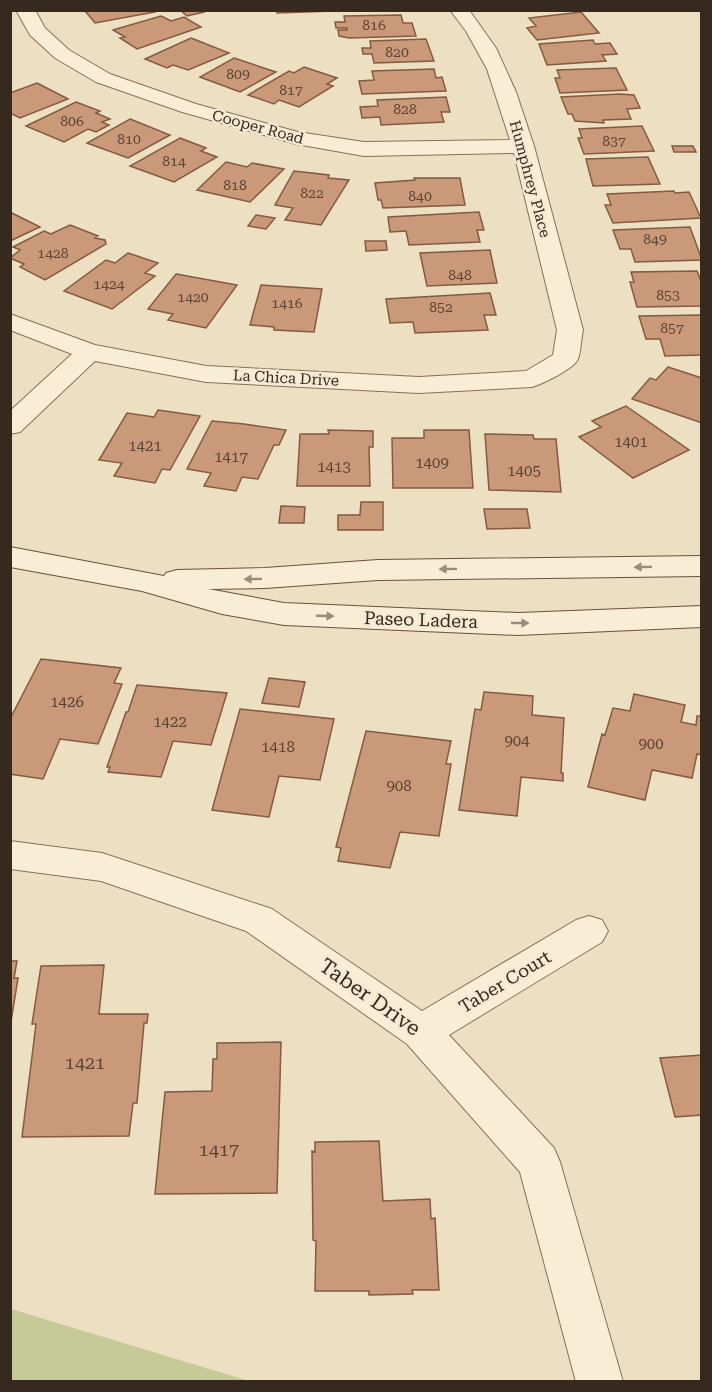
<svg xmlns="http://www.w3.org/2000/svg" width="712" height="1392" font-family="'Roboto Serif',serif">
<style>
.green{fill:#c5ca97}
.building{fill:#ca9979;stroke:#845a40;stroke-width:1.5}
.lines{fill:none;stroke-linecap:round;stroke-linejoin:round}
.street-casing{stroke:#86705a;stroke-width:2}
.secondary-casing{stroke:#68513d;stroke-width:2}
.street{fill:#f8edd5;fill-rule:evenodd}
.secondary{fill:#f8edd5;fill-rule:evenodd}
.oneway{fill:#978b7a}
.labels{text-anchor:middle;stroke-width:4.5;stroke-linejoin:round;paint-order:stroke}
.far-number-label{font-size:14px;fill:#5b4535}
.far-street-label{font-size:15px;fill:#36291e;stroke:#f4e9d2}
.number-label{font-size:15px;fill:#5b4535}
.street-label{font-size:18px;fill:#36291e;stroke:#f4e9d2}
.near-number-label{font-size:18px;fill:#5b4535}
.near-street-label{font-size:21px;fill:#36291e;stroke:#f4e9d2}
</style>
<rect width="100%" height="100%" fill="#ecdfc2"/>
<!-- green -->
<path class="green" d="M11,1309L249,1381H11Z"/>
<!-- building -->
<path class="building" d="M154,10L155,12L95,23L85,11Z
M180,10H202L204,12L187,16Z
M277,10H334V11L277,13Z
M581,12L599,33L537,40L527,28L536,26L529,18Z
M401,15L403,23H412L416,36L349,38L339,36L338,30H347V28H336L335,22H345L344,16Z
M161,16L171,21L184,17L201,27L137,49L120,38L125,37L113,30Z
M191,38L229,53L188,70L173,65L167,68L145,59Z
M426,39L434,61L374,63L372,54H363L362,48H371L370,41Z
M593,40L595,44L610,43L617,54L602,55L606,61L547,65L539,44Z
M234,58L276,72L240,92L200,77Z
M304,67L337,78L327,84L333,86L299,107L279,100L274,104L248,95L289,71L294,73Z
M616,68L627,90L560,93L555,78H560L557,70Z
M434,69L436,78L442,77L446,91L362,94L359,81L374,80L372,71Z
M37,83L68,99L20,118L10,113V93Z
M620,94L634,95L640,108L627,109L631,119L603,120L604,123L575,121L572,114H568L561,97Z
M446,97L450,112H441L444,122L381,125L380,117L362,118L360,107L378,106L377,100Z
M76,102L100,111L96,113L110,119L102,122L109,125L96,132L88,129L64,142L26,126Z
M130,119L170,135L128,158L87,143Z
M642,126L654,151L584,154L578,138H582L579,129Z
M180,138L206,148L201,151L217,157L174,182L130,166Z
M672,146H693L696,152H674Z
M648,157L660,184L593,186L586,159Z
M226,162L247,167L252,163L284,169L250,202L197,190Z
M294,171L329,175L328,178L349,180L321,225L285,220L293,208L275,205Z
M414,178H460L465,205L383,208L381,200H378L375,183L415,180Z
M674,191L675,193L689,192L701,218L613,223L605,205H611L607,194Z
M10,212L40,227L10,241Z
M479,212L484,230H477L480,242L409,245L406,231L390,232L388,217Z
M256,215L275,218L266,229L248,226Z
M70,225L98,236L95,238L105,240L106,244L45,280L20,267L24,264L10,258L20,250L13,247L44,231L51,234Z
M690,227L702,260L635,262L631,249H620L613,230Z
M365,241H386L387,250L366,251Z
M490,250L497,283L427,286L420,253Z
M128,253L158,263L145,273L155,276L112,309L64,291L106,260L115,263Z
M697,271L702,283V306L637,307L630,282H634L631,272Z
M176,274L237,285L206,328L168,320L173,314L148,309Z
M261,285L322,289L314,332L274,330V327L250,325Z
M490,293L496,315H484L488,330L415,333L413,322L390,323L386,299Z
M702,315V355L665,356L660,339H646L639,316Z
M668,367L702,378V423L632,399L650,378L656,380Z
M626,406L689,450L633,478L579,437L601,427L592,421Z
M158,410L200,416L170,470L162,469L155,483L114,476L122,463L99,460L127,413L154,417Z
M212,421L244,424L286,430L279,445H274L258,479L242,477L236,491L204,486L211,473L187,469Z
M328,430L373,431V447H369L370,486H297L300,434H329Z
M424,430H469L473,488H393L392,438H424Z
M485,434L533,435L534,439H556L561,492L489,490Z
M361,502H383V530H338V515H360Z
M281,506L305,507L304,523H279Z
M484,509H527L530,528L487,529Z
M41,659L121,668L114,683L122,684L98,744L60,739L43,779L10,774V719Z
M269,678L305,682L299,707L262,703Z
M137,685L227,693L211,745L173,741L161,777L108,772L110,767H107L126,712H128Z
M484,692L533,696L532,715L564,718L561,773H563V781L521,777L517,816L459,810L475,709L481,710Z
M634,694L685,705L681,722L696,725L697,716H702V755L697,754L692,778L652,770L645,800L588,787L602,734L605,735L613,708L630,711Z
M240,709L334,719L320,780L279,776L269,817L212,810Z
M366,731L451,741L446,764H451L439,836L400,832L390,868L338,861L341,848L336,847Z
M10,961H17L14,978H18L10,1028Z
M104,965L99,1014H148L147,1023H144L137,1103H133L129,1136L22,1137L36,1024H32L41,966Z
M281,1042L277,1193L155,1194L165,1092L212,1091L213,1059H217V1043Z
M702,1055V1115L675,1117L660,1058Z
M379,1141L383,1201L430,1199L431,1219L435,1218L439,1290H412L413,1294L369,1295V1291H315L316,1241L313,1240L312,1151L315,1152V1142Z"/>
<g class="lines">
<!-- street casing -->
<g class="street-casing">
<path id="street" d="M16,10H35L45,28L69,50L110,74L196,104L298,132L364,142L510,140L487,69L466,31L450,10H469L496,48L516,92L534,146L583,330C581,339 581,351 578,359C574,369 542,384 532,387L419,393L206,382L95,361L20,432L10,434V411L72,354L10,330V314L95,345L206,366L419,377L526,371L553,355L557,330L514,153L364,156L296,144L182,112L96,82L55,58L30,35Z
M10,841L102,853L272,909L422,1011L576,920L589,916L602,920L608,931L602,942L449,1035L554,1148L560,1162L623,1382H576L520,1172L407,1044L246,931L101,881L10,869Z"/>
</g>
<!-- secondary casing -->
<g class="secondary-casing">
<path id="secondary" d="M10,547L164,576L166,573L177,570L265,568L378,560L702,556V576L378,580L265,588L208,589L284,603L518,613L702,606V627L518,635L284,625L222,614L142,591L10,567Z"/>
</g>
<!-- street -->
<use href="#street" class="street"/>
<!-- secondary -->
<use href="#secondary" class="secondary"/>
</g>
<!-- one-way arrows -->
<defs><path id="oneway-solid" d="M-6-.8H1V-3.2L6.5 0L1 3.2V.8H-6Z" transform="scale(1.5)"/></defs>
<g class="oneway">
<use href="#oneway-solid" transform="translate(643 567) rotate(179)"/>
<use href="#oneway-solid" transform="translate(448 569) rotate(179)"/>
<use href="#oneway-solid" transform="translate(253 579) rotate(179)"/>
<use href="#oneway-solid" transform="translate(325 616) rotate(2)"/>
<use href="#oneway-solid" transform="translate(520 623)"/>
</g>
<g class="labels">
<!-- far-number labels -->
<g class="far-number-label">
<text x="374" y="30">816</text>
<text x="397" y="57">820</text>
<text x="238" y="79">809</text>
<text x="291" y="95">817</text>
<text x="405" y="114">828</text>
<text x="72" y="126">806</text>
<text x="129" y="144">810</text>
<text x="614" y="146">837</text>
<text x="174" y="166">814</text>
<text x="235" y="190">818</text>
<text x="312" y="198">822</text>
<text x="420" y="201">840</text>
<text x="655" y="244">849</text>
<text x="53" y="258">1428</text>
<text x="460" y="280">848</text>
<text x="109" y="289">1424</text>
<text x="668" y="300">853</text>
<text x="193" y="302">1420</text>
<text x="287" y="308">1416</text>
<text x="441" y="312">852</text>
<text x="672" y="333">857</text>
</g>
<!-- far-street labels -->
<g class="far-street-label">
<text transform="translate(258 127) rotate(15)" y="5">Cooper Road</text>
<text transform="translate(530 179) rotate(75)" y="5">Humphrey Place</text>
<text transform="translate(286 378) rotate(3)" y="5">La Chica Drive</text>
</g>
<!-- number labels -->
<g class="number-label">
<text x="631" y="447">1401</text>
<text x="145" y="451">1421</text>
<text x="231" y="462">1417</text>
<text x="432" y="468">1409</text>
<text x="334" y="472">1413</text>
<text x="524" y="476">1405</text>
<text x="67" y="707">1426</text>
<text x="170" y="727">1422</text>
<text x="517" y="746">904</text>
<text x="651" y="749">900</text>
<text x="278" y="752">1418</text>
<text x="399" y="791">908</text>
</g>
<!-- street labels -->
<g class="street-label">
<text transform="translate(421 620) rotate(2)" y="6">Paseo Ladera</text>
<text transform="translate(505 982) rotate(-31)" y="6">Taber Court</text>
</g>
<!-- near-number labels -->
<g class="near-number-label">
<text x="85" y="1069">1421</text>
<text x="219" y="1156">1417</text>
</g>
<!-- near-street labels -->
<g class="near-street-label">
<text transform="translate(370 997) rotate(35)" y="7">Taber Drive</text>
</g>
</g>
<!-- border -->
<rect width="712" height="1392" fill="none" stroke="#36291e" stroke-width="24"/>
</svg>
